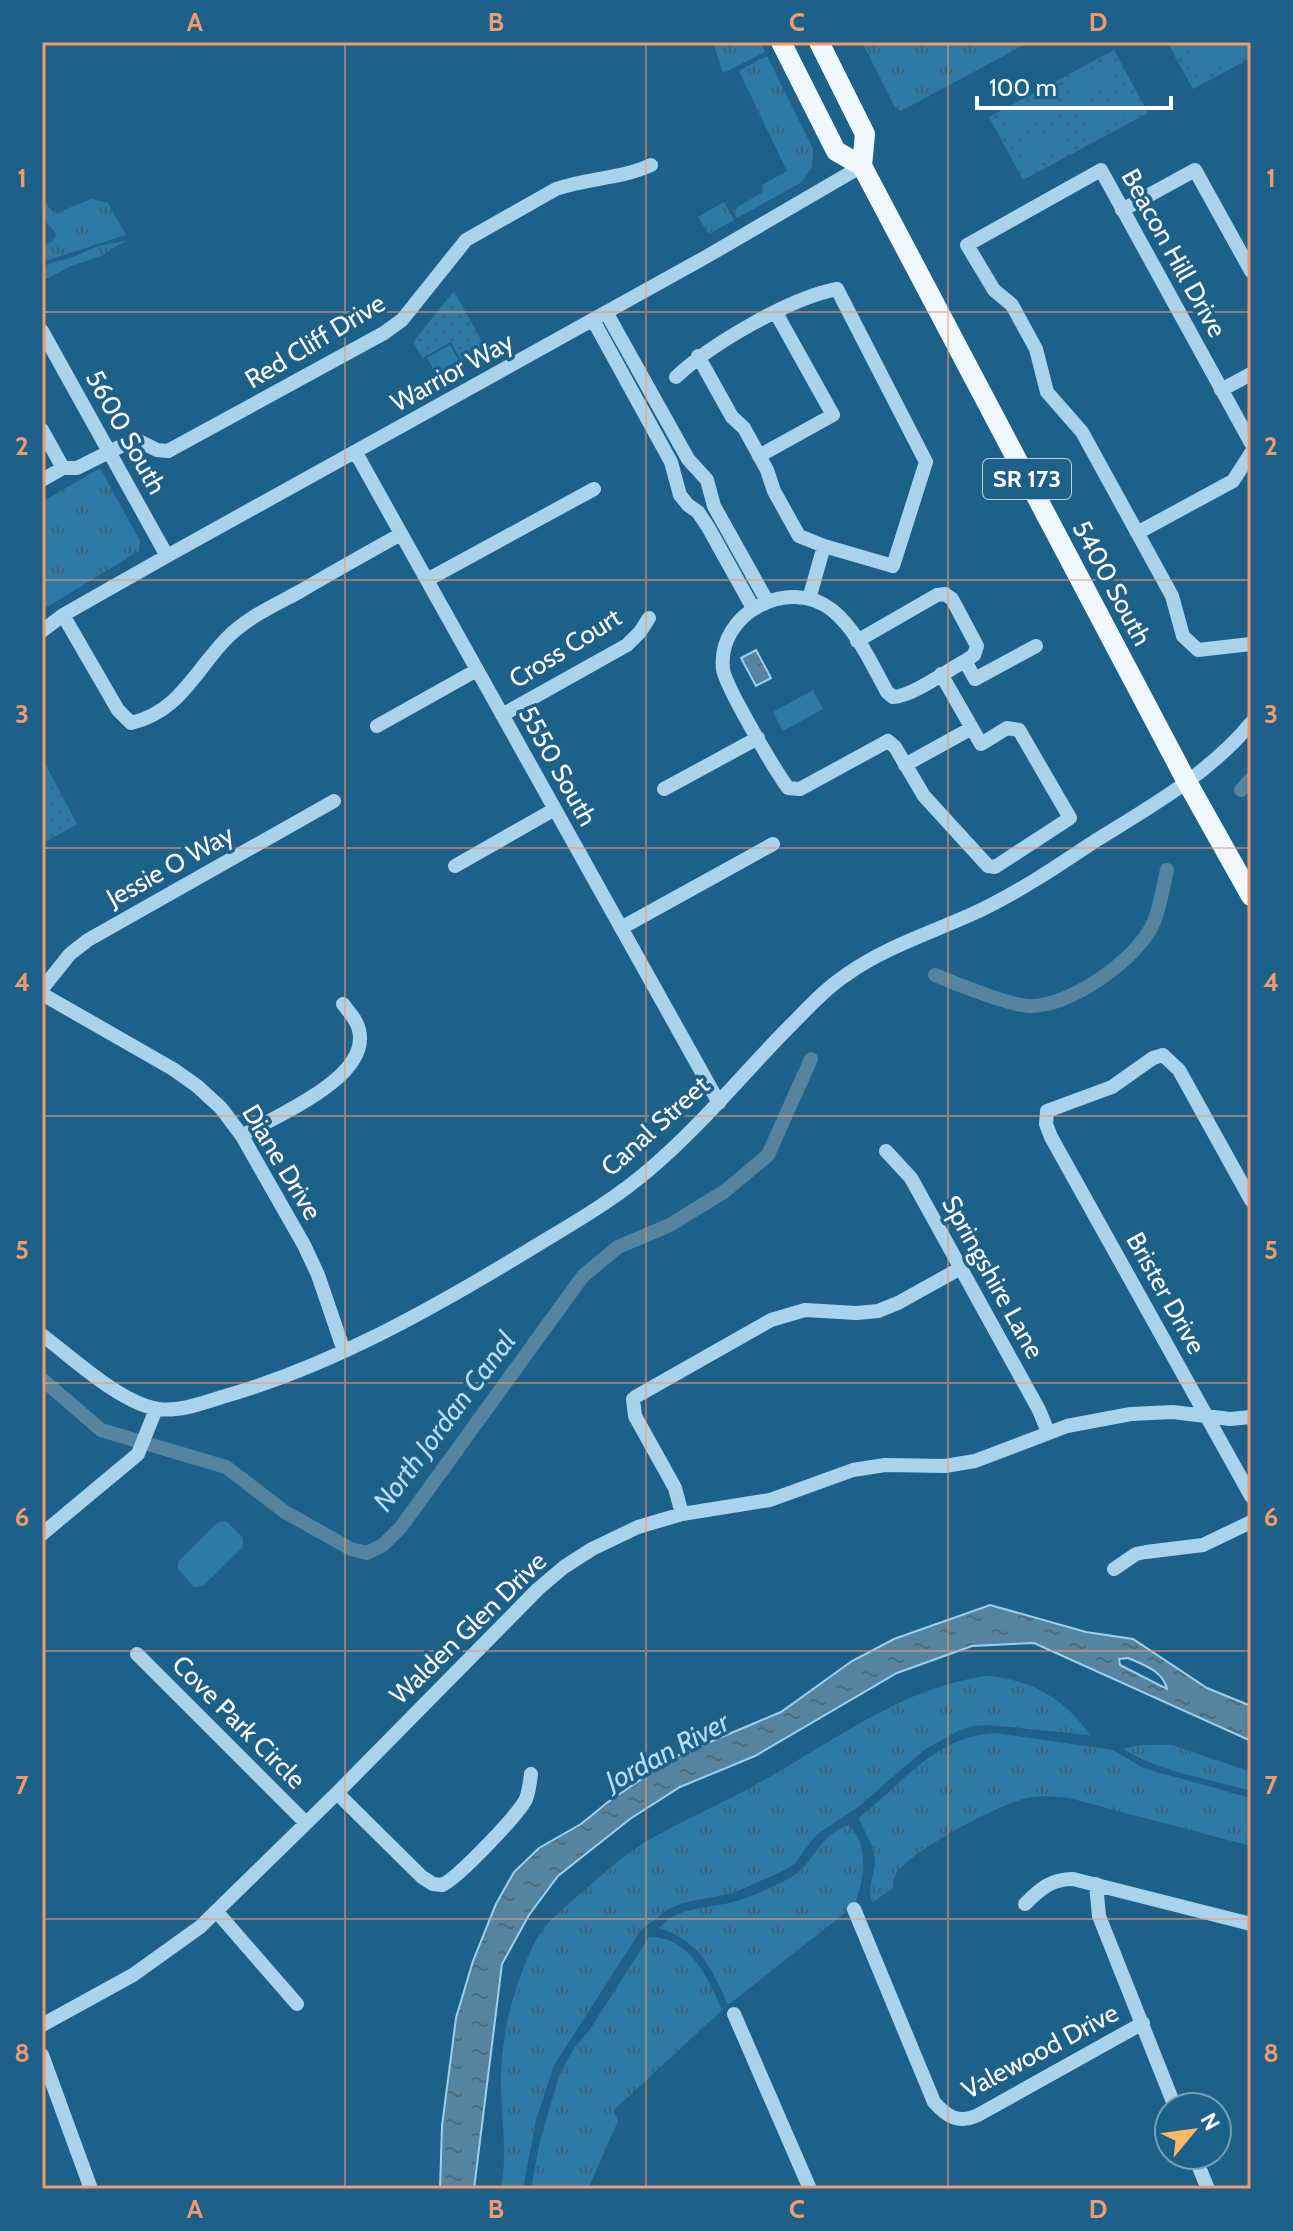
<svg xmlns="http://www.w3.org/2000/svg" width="1293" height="2231" font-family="Cabin,sans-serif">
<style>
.grass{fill:url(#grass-tufts)}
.park{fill:url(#park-dots)}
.pitch{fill:#2e7aa7}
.water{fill:url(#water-ripples);stroke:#9cd1ee;stroke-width:2;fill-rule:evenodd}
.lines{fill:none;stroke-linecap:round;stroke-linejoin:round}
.canal{stroke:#5484a0;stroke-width:14}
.minor{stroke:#a9d3ec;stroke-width:14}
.major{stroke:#eff8ff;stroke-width:20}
.grid{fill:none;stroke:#f19b6d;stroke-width:2;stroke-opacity:0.55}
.labels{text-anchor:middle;stroke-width:7;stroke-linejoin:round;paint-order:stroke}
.shield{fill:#1d618b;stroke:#bbd0dc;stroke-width:2}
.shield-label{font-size:24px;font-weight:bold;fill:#fff}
.street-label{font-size:26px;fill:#fff;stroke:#1d618b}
.water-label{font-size:28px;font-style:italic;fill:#b5ddf3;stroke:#1d618b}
.neatline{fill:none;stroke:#f19b6d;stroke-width:3}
.grid-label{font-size:26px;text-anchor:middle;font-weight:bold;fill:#f19b6d}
</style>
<defs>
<pattern id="grass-tufts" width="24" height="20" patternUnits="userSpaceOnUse" patternTransform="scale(2)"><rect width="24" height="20" fill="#2e7aa7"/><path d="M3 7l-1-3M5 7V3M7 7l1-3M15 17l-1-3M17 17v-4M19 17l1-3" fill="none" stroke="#3d637a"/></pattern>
<pattern id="park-dots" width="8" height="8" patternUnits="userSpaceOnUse" patternTransform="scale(2)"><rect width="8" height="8" fill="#2e7aa7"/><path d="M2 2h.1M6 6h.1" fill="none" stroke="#3d637a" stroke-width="1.8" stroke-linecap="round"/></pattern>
<pattern id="water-ripples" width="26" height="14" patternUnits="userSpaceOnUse" patternTransform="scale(2)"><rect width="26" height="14" fill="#5484a0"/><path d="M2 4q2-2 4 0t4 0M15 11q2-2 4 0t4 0" fill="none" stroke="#506b7a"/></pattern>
</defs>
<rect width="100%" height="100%" fill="#1d618b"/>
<!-- grass -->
<path class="grass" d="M713,42H761L765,52L723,73Z
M862,42H1029L901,111L895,107Z
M767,56L813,149L812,167L802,182L737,218L733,210L763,192L762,185L787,171L739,71Z
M42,195L49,208L57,213L91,199L108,203L126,235L42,262V247L52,242L56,235L52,228L42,219Z
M724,202L734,220L709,234L698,217Z
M125,241L101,256L71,266L42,281V266L73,257L98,246Z
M100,468L140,541L139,551L42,610V502Z
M986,1676C1031,1679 1065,1699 1090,1735L989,1725L973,1726L958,1731L924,1750L858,1807L816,1835L794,1864L785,1870L733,1893L682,1903L667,1910L641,1930L554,2065L536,2120L523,2189H501C508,2152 501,2117 501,2080C501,2033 515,1982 536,1940C544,1924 560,1912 573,1900C596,1880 618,1859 644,1843C680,1821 720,1805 757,1784C830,1744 902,1687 986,1676Z
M995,1733L1113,1750L1143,1768L1251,1798V1846L1073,1799C1056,1796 1039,1795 1023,1799C997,1806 905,1853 895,1876C893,1880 893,1883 893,1888L873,1902C866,1889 874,1877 875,1863C875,1845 864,1833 859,1818C903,1783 934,1737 995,1733Z
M1141,1745H1172L1251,1772V1791C1208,1778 1162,1773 1123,1749Z
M849,1825C868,1844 865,1874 857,1898C856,1903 848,1909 845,1913L728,2005C711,1967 701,1942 659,1928C679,1906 707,1909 733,1902C752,1897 773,1887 790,1878C816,1863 816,1836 849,1825Z
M649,1937C689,1936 709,1979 722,2010L614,2110L618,2121L588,2189H531L540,2141L559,2076L574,2048L589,2031Z"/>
<!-- park -->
<path class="park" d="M1167,42H1251V58L1193,89Z
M1114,50L1148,113L1023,180L989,117Z
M454,291L487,351L463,364L451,342L422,358L413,342Z
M42,758L77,824L42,844Z"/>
<!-- pitch -->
<path class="pitch" d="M1219,42H1234L1241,54L1200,76L1190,57Z
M1106,63L1116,81L1075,103L1065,84Z
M1123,94L1132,112L1092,134L1082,115Z
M1043,95L1053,114L1013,136L1003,117Z
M1060,126L1070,145L1029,167L1019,148Z
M450,345L459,361L436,374L427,358Z
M813,690L823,709L783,731L773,712Z
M226,1521L243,1538V1547L203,1586L194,1587L178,1569V1562L218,1522Z"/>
<!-- water -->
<path class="water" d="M756,650L771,678L756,686L741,658Z
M990,1605L1086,1632L1133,1639L1207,1688L1251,1706V1741L1034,1643L972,1646L897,1673L755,1756L680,1787L630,1819L558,1876L529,1915L502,1964L474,2189H440L442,2126L456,2018L473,1961L496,1904L514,1872L539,1848L581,1824L608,1802L672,1758L781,1712L852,1661L894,1639ZM1128,1658C1144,1665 1163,1671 1167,1689L1120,1665L1119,1659Z"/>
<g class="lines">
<!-- canal -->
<path class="canal" d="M1241,790L1251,779
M935,975C956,984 1009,1005 1029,1006C1070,1007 1136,960 1153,924C1160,908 1163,887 1167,870
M42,1379L101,1430L226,1467L285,1512L351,1549L367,1553L383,1545L401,1527L583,1276L618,1247L670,1225L725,1191L768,1155L811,1059"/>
<!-- minor -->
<path class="minor" d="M1122,210L1195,170L1251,271
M606,312L688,459L707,480L714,506L767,601
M593,320L671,462L680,495L688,505L698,512L708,527L753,608
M42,331L167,556
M676,377C711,344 790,298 837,289L926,462L893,566L824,546L799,536L774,491L767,470L744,428L732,417L698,356
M1221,390L1251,374
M42,430L63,468
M1251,443L1101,170L967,245L994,290L1012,305L1036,349L1047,392L1082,432L1172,596L1183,636L1198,650L1251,644
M356,453L719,1103
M759,456L833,415L776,313
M42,480L63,468H77L129,442L139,441L157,450L168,451L384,333L402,320L466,240L556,189C587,178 621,179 651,165
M1137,533L1233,481L1251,453
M427,580L594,489
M809,599L824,546
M63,615L118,710L131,723C179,712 195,671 226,639C246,618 273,606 299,592C333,572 367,553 401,534
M42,631L63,615L167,556L704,258L862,166
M857,641L937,595L945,594L952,599L977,646L974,655L965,661
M941,674L981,744L1007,728L1019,730L1070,818L995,867L988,866L924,796L895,747L888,741L800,789L788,788C775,770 725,686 723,669C717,613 789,576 832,610C857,630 872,665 887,692L893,697C913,696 946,671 965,661L975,679L1036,646
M502,715L627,645L640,632L649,618
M377,726L477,670
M905,765L972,728
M664,789L758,738
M455,866L555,809
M621,928L773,844
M42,989L70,954L88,940L334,801
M42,994L173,1069L197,1086L221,1108L242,1136L304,1245L318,1275L344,1351
M242,1136C276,1115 371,1078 359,1030C357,1020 349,1012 343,1004
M886,1151L911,1178L1039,1410L1048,1432
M1251,1200L1179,1070L1163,1055L1153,1058L1112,1087L1047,1111L1046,1124L1051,1137L1251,1496
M42,1335C73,1358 120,1403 158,1409C178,1412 203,1403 222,1397C331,1366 432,1309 529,1250C570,1225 613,1201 650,1169C702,1125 744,1072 792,1024C809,1007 826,988 846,975C888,945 937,931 983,909C1022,890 1059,865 1095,841C1150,807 1209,774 1251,723
M682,1514L675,1488L635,1416L633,1399L637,1396L771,1320L805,1310L856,1313L878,1311L898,1303L961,1268
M42,1534L138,1454L156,1409
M1114,1569L1136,1554L1146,1552L1203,1545L1251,1522
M137,1654L306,1823
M337,1793L422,1877L433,1884L442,1885C458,1878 518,1815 526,1799C529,1791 530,1782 531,1774
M1096,1884L1099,1916L1175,2107
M1025,1904C1040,1889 1051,1879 1073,1879L1251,1924
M854,1909L934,2102C947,2117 959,2124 978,2115L1143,2023
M217,1912L297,2004
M734,2014L810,2189
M42,2025L133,1975L200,1927L337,1793L538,1589L564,1567L592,1549L638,1527L682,1514L770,1500L853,1470L885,1465L945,1466L975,1461L1067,1426L1131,1414L1173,1412L1230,1419L1251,1417
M42,2055L91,2189
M1194,2155L1208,2189"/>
<!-- major -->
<path class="major" d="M781,42L836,151L862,166L1187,782L1251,896
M819,42L865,134L862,166"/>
</g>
<!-- grid -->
<path class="grid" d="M345,42V2189M646,42V2189M948,42V2189M42,312H1251M42,580H1251M42,848H1251M42,1116H1251M42,1383H1251M42,1651H1251M42,1919H1251"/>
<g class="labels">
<!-- shield labels -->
<rect class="shield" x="983" y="459" width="88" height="40" rx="6"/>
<g class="shield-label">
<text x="1027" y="487">SR 173</text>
</g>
<!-- street labels -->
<g class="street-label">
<text transform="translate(1174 253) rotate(61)" y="9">Beacon Hill Drive</text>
<text transform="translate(315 341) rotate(-31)" y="9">Red Cliff Drive</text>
<text transform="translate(452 372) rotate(-29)" y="9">Warrior Way</text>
<text transform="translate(126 432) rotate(61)" y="9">5600 South</text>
<text transform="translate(1112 583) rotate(62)" y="9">5400 South</text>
<text transform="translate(565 648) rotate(-32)" y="9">Cross Court</text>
<text transform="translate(558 766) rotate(61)" y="9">5550 South</text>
<text transform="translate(170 866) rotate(-29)" y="9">Jessie O Way</text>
<text transform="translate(655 1126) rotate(-42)" y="9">Canal Street</text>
<text transform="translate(282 1162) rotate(59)" y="9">Diane Drive</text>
<text transform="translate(993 1277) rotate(61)" y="9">Springshire Lane</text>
<text transform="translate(1166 1293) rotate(61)" y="9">Brister Drive</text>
<text transform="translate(468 1628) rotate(-44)" y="9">Walden Glen Drive</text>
<text transform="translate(239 1722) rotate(45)" y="9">Cove Park Circle</text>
<text transform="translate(1040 2051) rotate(-28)" y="9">Valewood Drive</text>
</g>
<!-- water labels -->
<g class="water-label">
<text transform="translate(444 1421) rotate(-53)" y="10">North Jordan Canal</text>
<text transform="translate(667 1751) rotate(-28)" y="10">Jordan River</text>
</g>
</g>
<!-- border -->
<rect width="1293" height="2231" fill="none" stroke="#1d618b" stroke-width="88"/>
<!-- north arrow -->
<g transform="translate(1193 2131) rotate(61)"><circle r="38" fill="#1d618b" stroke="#77a0b9" stroke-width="2"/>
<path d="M0-6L14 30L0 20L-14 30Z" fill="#fcb768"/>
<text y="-12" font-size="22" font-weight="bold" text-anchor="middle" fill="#ffffff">N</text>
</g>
<!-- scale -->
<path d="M977 96v12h194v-12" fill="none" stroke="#ffffff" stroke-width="4"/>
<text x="989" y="96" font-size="24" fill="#ffffff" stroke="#1d618b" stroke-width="6" paint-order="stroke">100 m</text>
<rect x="44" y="44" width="1205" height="2143" class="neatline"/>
<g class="grid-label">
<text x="195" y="31">A</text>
<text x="496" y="31">B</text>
<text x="797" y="31">C</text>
<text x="1098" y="31">D</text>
<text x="22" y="187">1</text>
<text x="1271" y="187">1</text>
<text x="22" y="455">2</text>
<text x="1271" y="455">2</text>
<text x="22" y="723">3</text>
<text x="1271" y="723">3</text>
<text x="22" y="991">4</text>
<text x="1271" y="991">4</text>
<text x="22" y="1259">5</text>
<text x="1271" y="1259">5</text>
<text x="22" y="1526">6</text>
<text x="1271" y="1526">6</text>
<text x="22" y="1794">7</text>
<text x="1271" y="1794">7</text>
<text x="22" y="2062">8</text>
<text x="1271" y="2062">8</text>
<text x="195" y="2218">A</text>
<text x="496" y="2218">B</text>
<text x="797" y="2218">C</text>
<text x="1098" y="2218">D</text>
</g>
</svg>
